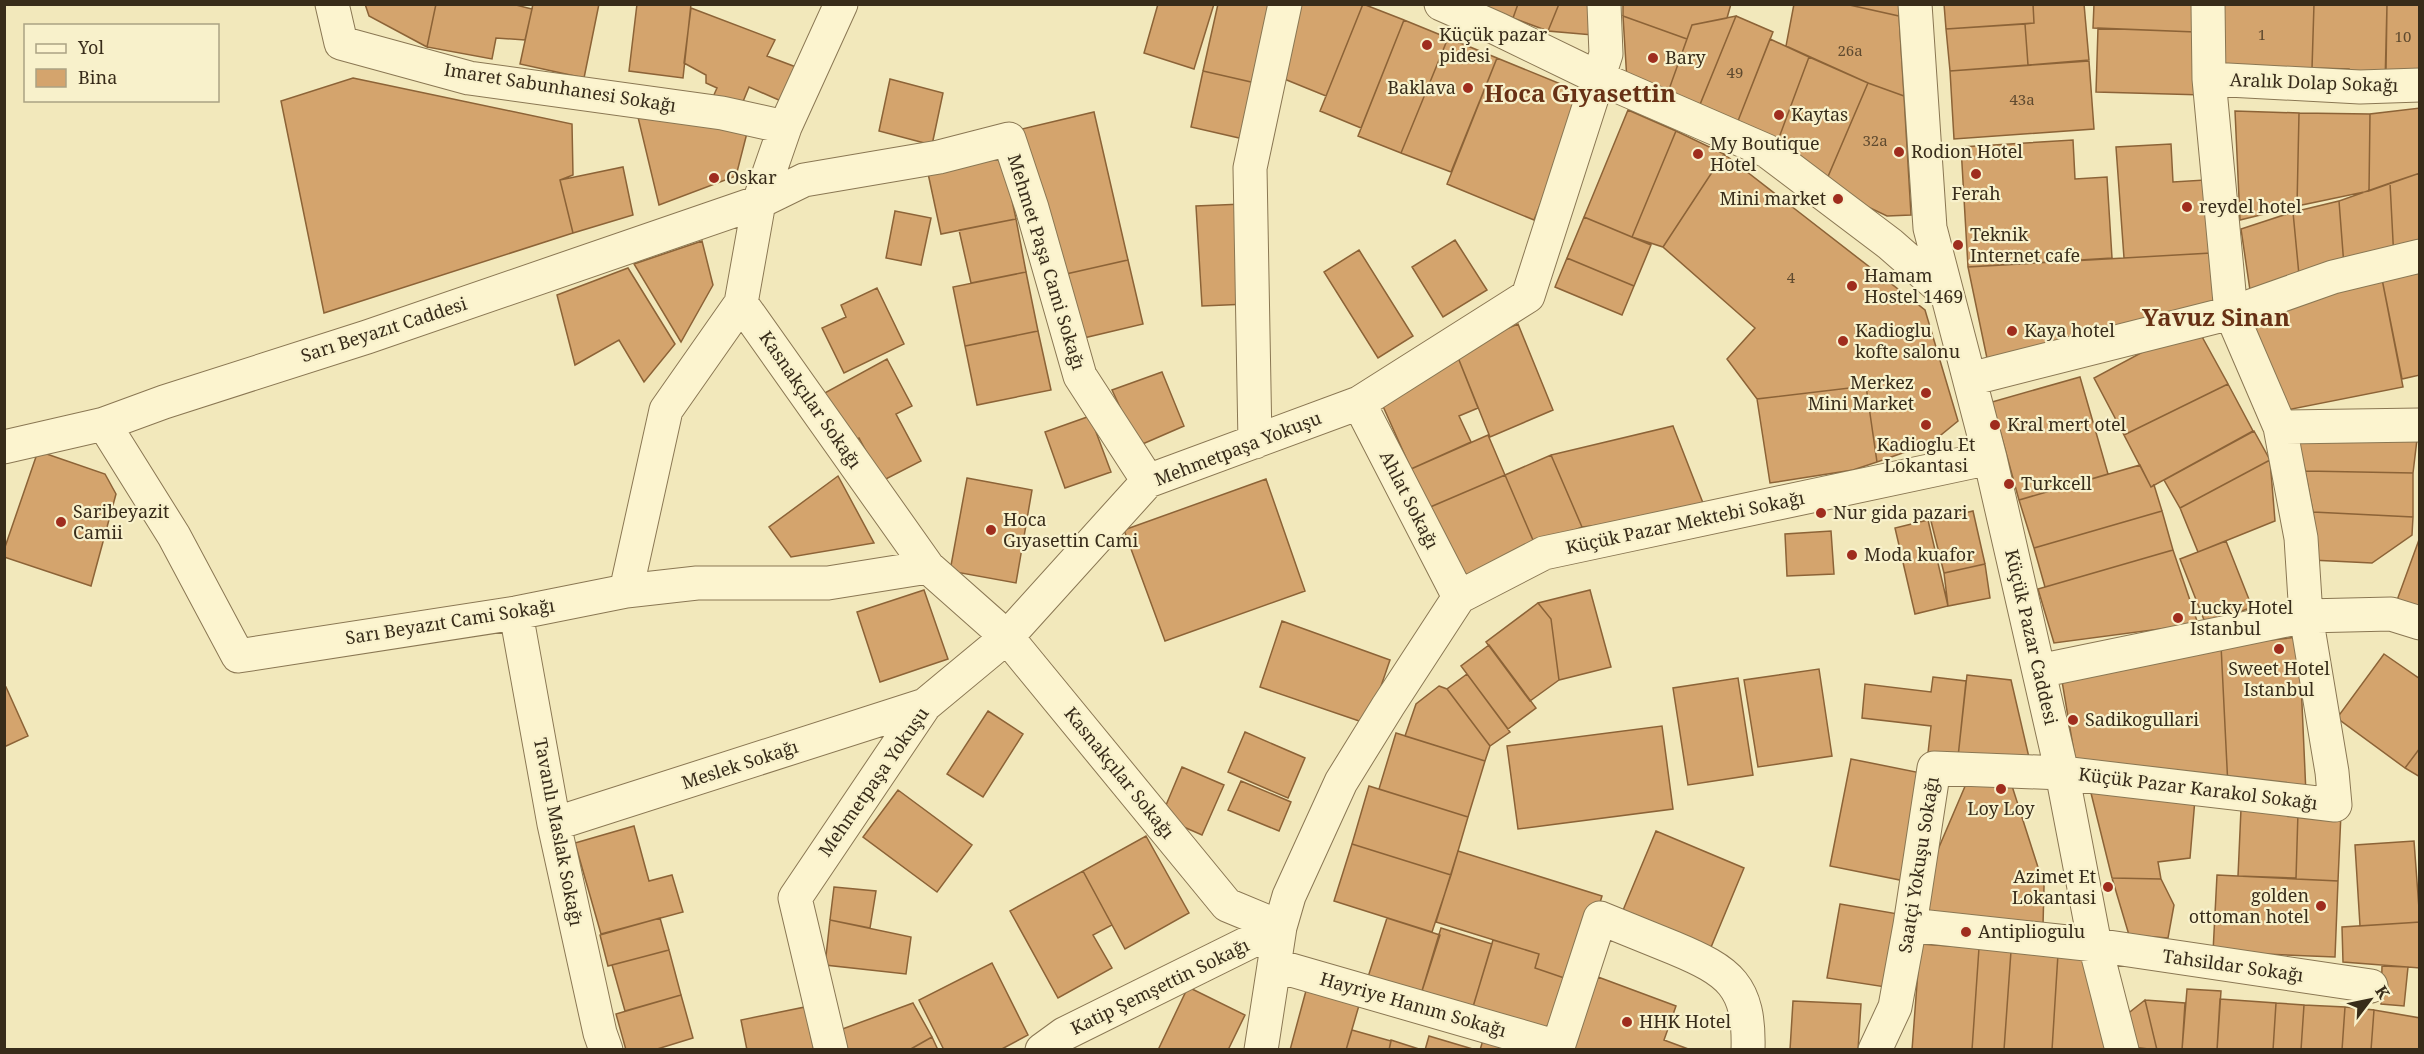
<svg xmlns="http://www.w3.org/2000/svg" width="2424" height="1054" font-family="'Noto Serif',serif">
<style>
.building{fill:#d4a46d;stroke:#8c6337;stroke-width:1.5}
.lines{fill:none;stroke-linecap:round;stroke-linejoin:round}
.street-casing{stroke:#8a7753;stroke-width:35}
.street{stroke:#fcf4cf;stroke-width:33}
.poi-dot{fill:#9f2d1e;stroke:#f8f1cb;stroke-width:2}
.labels{text-anchor:middle;stroke-width:4.5;stroke-linejoin:round;paint-order:stroke}
.number-label{font-size:15px;fill:#5f4a2f}
.poi-label{font-size:18px;fill:#382c1a;stroke:#f8f1cb;text-anchor:start}
.street-label{font-size:18px;fill:#382c1a;stroke:#f8f1cb}
.district-label{font-size:24px;font-weight:bold;fill:#683115;stroke:#f8f1cb}
</style>
<rect width="100%" height="100%" fill="#f2e8bb"/>
<!-- building -->
<path class="building" d="M365,4H436L427,47L369,16Z
M436,4H512L532,9L525,40L496,38L492,59L427,47Z
M533,4H599L584,78L520,64Z
M637,4H691L683,78L629,71Z
M1158,4H1214L1194,69L1144,53Z
M1218,4H1278L1260,84L1203,71Z
M1300,4H1363L1326,96L1272,74Z
M1363,4L1404,20L1361,128L1320,111Z
M1480,4H1518L1513,18Z
M1518,4H1559L1548,31L1513,18Z
M1559,4H1599L1593,35L1548,31Z
M1623,4H1731L1727,18L1692,25L1687,39L1623,16Z
M1794,4H1845L1899,16L1904,96L1868,83L1786,46Z
M1845,4H1899V16Z
M1944,4H2033L2034,23L1946,29Z
M2033,4H2084L2089,60L2028,65L2025,24L2034,23Z
M2094,4H2196L2195,32L2093,28Z
M2212,4H2314L2312,69L2210,66Z
M2314,4H2387L2385,84L2349,83V69L2312,68Z
M2387,4H2420V70H2386Z
M691,8L775,40L767,56L796,67L781,101L749,87L740,109L713,97L717,88L706,83V75L684,63Z
M1623,16L1687,39L1667,95L1627,81Z
M1736,16L1699,107L1667,95L1692,25Z
M1736,16L1773,32L1736,126L1699,107Z
M1404,20L1448,38L1401,153L1358,136Z
M2025,24L2028,65L1950,71L1946,29Z
M2098,28L2195,32L2204,95L2096,92Z
M1448,38L1497,58L1451,172L1401,153Z
M1770,39L1809,57L1777,143L1736,126Z
M1809,57L1868,83L1824,186L1777,143Z
M1497,58L1585,94L1534,220L1447,184Z
M2089,61L2094,129L1954,139L1950,71Z
M1203,71L1260,84L1248,140L1191,127Z
M353,78L572,124L573,175L560,180L573,233L324,313L281,101Z
M890,79L943,93L932,145L879,131Z
M1868,83L1904,96L1911,215L1887,216L1824,186Z
M2420,108V173L2369,191L2370,114Z
M1628,110L1676,131L1632,237L1584,217Z
M2235,111L2299,113L2297,206L2240,220Z
M1094,112L1128,260L1057,276L1022,129Z
M637,113L748,129L736,176L659,205Z
M2299,113L2370,114L2369,191L2297,206Z
M1676,131L1724,154L1663,247L1632,237Z
M2073,140L2075,179L2107,177L2112,258L1968,267L1961,147Z
M2171,144L2173,182L2205,180L2211,253L2124,258L2116,147Z
M1001,149L1016,219L941,234L926,164Z
M1724,154L1925,310L1958,421L1931,443L1877,462L1866,386L1757,399L1727,359L1755,328L1663,247Z
M623,167L633,215L573,233L560,180Z
M2420,173V249L2394,260L2390,183Z
M2390,183L2394,260L2344,266L2339,201Z
M2339,201L2344,266L2299,275L2293,212Z
M1243,204L1248,304L1202,306L1196,206Z
M895,211L931,218L921,265L886,258Z
M2293,212L2299,275L2251,297L2241,229Z
M1584,217L1651,245L1634,286L1567,258Z
M1016,219L1026,272L971,283L959,230Z
M1455,240L1487,290L1443,317L1412,267Z
M702,241L713,285L681,342L634,264Z
M1359,250L1413,336L1378,358L1324,272Z
M2211,253L2214,316L1988,363L1968,267Z
M1567,258L1634,286L1622,315L1555,287Z
M1128,260L1143,324L1071,341L1057,276Z
M628,268L675,344L644,382L619,340L575,365L557,295Z
M1026,272L1038,331L965,346L953,287Z
M2420,273V375L2402,379L2382,279Z
M2382,279L2403,387L2287,410L2252,332L2300,295Z
M877,288L904,344L844,373L822,328L846,317L841,305Z
M1518,324L1553,410L1490,437L1455,350Z
M2195,324L2228,384L2124,435L2094,378Z
M1038,331L1051,390L977,405L965,346Z
M1455,350L1478,408L1459,416L1471,442L1411,469L1382,404Z
M887,359L912,406L896,414L921,461L882,481L859,438L847,445L821,395Z
M1162,372L1184,426L1138,446L1112,390Z
M2080,377L2108,474L2019,500L1992,402Z
M2228,384L2253,431L2151,487L2124,435Z
M1866,386L1877,462L1853,470L1770,483L1757,399Z
M1090,416L1111,472L1065,488L1045,432Z
M1673,426L1703,503L1646,520L1582,527L1551,455Z
M2254,431L2270,460L2180,508L2164,480Z
M2418,431L2413,473L2305,471L2298,442Z
M1488,435L1505,475L1428,508L1411,469Z
M38,451L105,474L116,494L91,586L4,557V550Z
M1551,455L1582,527L1536,547L1505,475Z
M2270,460L2275,521L2198,552L2180,508Z
M2140,465L2151,487L2154,485L2162,511L2034,548L2019,500Z
M2305,471L2413,473V517L2313,512Z
M1505,475L1536,547L1459,580L1428,508Z
M838,476L874,543L791,557L769,527Z
M967,478L1032,490L1016,583L950,571Z
M1266,479L1305,591L1165,641L1124,530Z
M1973,511L1985,564L1944,573L1931,521Z
M2162,511L2173,550L2045,587L2034,548Z
M2313,512L2413,517L2412,535L2372,563L2311,560Z
M1928,520L1948,606L1915,614L1895,528Z
M1831,531L1834,574L1787,576L1785,534Z
M2420,537V611L2396,603Z
M2226,541L2252,607L2206,625L2180,559Z
M2173,550L2198,624L2054,643L2038,589Z
M1985,564L1990,598L1948,606L1944,573Z
M924,590L948,659L880,682L857,612Z
M1590,590L1611,667L1559,680L1551,619L1538,603Z
M1538,603L1551,619L1559,680L1530,701L1486,642Z
M1282,621L1390,660L1368,724L1260,687Z
M2299,637L2306,794L2228,787L2221,645Z
M1489,645L1536,708L1508,729L1461,666Z
M2221,645L2228,787L2075,758L2062,681Z
M2384,654L2420,679V748L2405,768L2337,718Z
M1819,669L1832,756L1758,767L1744,680Z
M1467,674L1510,732L1490,746L1447,689Z
M1967,675L2011,680L2031,766L1958,757Z
M1933,677L1966,681L1958,757L1928,753L1931,726L1862,718L1865,684L1931,692Z
M1738,678L1753,775L1688,785L1673,688Z
M1439,686L1447,689L1490,746L1485,761L1405,736L1416,704Z
M6,687L28,736L4,747V688Z
M988,711L1023,734L983,797L947,774Z
M1662,726L1673,809L1518,829L1507,746Z
M1245,732L1305,758L1288,798L1228,772Z
M1396,733L1485,761L1468,817L1379,789Z
M2420,748V777L2405,768Z
M1851,759L1926,774L1905,881L1830,866Z
M1182,767L1224,785L1202,835L1161,817Z
M1241,781L1291,802L1279,831L1228,810Z
M1966,784L2012,786L2044,886L2043,926L1924,923L1925,880Z
M1369,786L1468,817L1451,875L1352,844Z
M2090,789L2195,799L2190,858L2158,862L2161,879L2112,878Z
M898,790L972,845L937,892L863,837Z
M2241,809L2298,812L2296,878L2238,876Z
M2298,812L2341,813L2338,881L2296,879Z
M634,826L649,881L672,875L683,912L601,934L575,843Z
M1656,831L1744,868L1709,952L1621,915Z
M1146,836L1189,913L1125,949L1083,871Z
M2414,841L2420,922L2360,926L2355,845Z
M1352,844L1451,875L1432,932L1334,901Z
M1458,851L1602,896L1576,982L1535,968L1539,954L1436,922Z
M1083,871L1112,925L1093,935L1112,968L1058,998L1010,911Z
M2217,875L2338,881L2335,957L2213,952Z
M2112,878L2161,879L2174,905L2168,938L2129,935Z
M834,887L876,891L870,928L830,920Z
M1840,904L1904,915L1892,988L1827,978Z
M660,918L669,950L608,966L600,935Z
M1387,918L1440,935L1421,994L1368,977Z
M830,920L911,937L906,974L825,965Z
M2420,922V968L2343,962L2342,927Z
M1441,928L1492,944L1472,1010L1421,994Z
M1493,940L1539,954L1535,968L1576,982L1558,1037L1470,1017Z
M1920,944L1979,948L1972,1050H1912Z
M1979,948L2011,951L2004,1050H1972Z
M669,950L681,995L625,1011L612,965Z
M2011,951L2058,954L2052,1050H2004Z
M2058,954L2089,956L2109,1050H2052Z
M992,963L1028,1035L1000,1050H944L919,1000Z
M2382,966L2408,967L2404,1006L2381,1004Z
M1598,977L1676,1006L1664,1040L1691,1050H1572Z
M1188,987L1245,1015L1228,1050H1158Z
M1307,987L1360,1002L1346,1050H1290Z
M2187,989L2221,991L2217,1050H2182Z
M681,995L693,1038L654,1050H626L616,1014Z
M2220,999L2276,1003L2273,1050H2217Z
M2145,1000L2157,1050L2124,1046L2121,1019Z
M2145,1000L2185,1003L2182,1050H2157Z
M1793,1001L1861,1004L1858,1050H1790Z
M913,1003L932,1037L909,1050H841L837,1031Z
M2276,1003L2304,1005L2301,1050H2273Z
M2304,1005L2345,1007L2342,1050H2301Z
M805,1007L814,1050H747L741,1020Z
M2345,1007L2374,1010L2371,1050H2342Z
M2374,1010L2420,1018V1050H2371Z
M1352,1030L1391,1041L1389,1050H1346Z
M1429,1036L1476,1050H1425Z
M932,1037L938,1050H909Z
M1391,1040L1422,1050H1389Z
M1483,1040L1514,1050H1480Z"/>
<g class="lines">
<!-- street casing -->
<g class="street-casing">
<path id="street" d="M332,4L341,43L469,78L722,113L785,127
M1441,4L1498,29L1599,78L1767,151L1890,244L1946,293
M1915,4L1930,228L1990,458L2062,773L2095,945L2122,1050
M2209,79L2360,87L2420,85
M741,303L928,567L1007,637L1227,905L1280,927
M1970,379L2231,313L2333,277L2420,256
M1359,403L1459,597
M104,424L174,536L238,656L516,613L626,591L697,583H828L928,567
M2280,427L2420,425
M1255,442L1250,168L1285,4
M4,447L104,424L164,402L367,337L759,202L804,180L939,157L1009,139L1032,208L1080,376L1148,481
M626,591L666,410L741,303L759,202L785,127L841,4
M516,613L554,824L600,1033L606,1050
M2039,671L2306,616L2391,614L2420,623
M554,824L925,705
M1910,925L2095,945L2371,986
M1274,965L1558,1047L1600,918C1625,928 1649,938 1674,948C1729,971 1750,985 1748,1050
M831,1050L795,898L925,705L1007,637L1148,481L1359,403L1528,296L1606,54L1604,4
M1042,1050L1064,1034L1280,927
M1261,1050L1280,927L1289,896L1341,782L1388,706L1459,597L1544,553L1990,458
M1875,1050L1895,1007L1910,925L1934,768L2062,773L2335,805L2332,772L2306,616L2301,538L2280,427L2231,313L2209,79L2208,4"/>
</g>
<!-- street -->
<use href="#street" class="street"/>
</g>
<!-- markers -->
<g class="poi-dot">
<circle cx="1427" cy="45" r="6"/>
<circle cx="1653" cy="58" r="6"/>
<circle cx="1468" cy="88" r="6"/>
<circle cx="1779" cy="115" r="6"/>
<circle cx="1899" cy="152" r="6"/>
<circle cx="1698" cy="154" r="6"/>
<circle cx="1976" cy="174" r="6"/>
<circle cx="714" cy="178" r="6"/>
<circle cx="1838" cy="199" r="6"/>
<circle cx="2187" cy="207" r="6"/>
<circle cx="1958" cy="245" r="6"/>
<circle cx="1852" cy="286" r="6"/>
<circle cx="2012" cy="331" r="6"/>
<circle cx="1843" cy="341" r="6"/>
<circle cx="1926" cy="393" r="6"/>
<circle cx="1926" cy="425" r="6"/>
<circle cx="1995" cy="425" r="6"/>
<circle cx="2009" cy="484" r="6"/>
<circle cx="1821" cy="513" r="6"/>
<circle cx="61" cy="522" r="6"/>
<circle cx="991" cy="530" r="6"/>
<circle cx="1852" cy="555" r="6"/>
<circle cx="2178" cy="618" r="6"/>
<circle cx="2279" cy="649" r="6"/>
<circle cx="2073" cy="720" r="6"/>
<circle cx="2001" cy="789" r="6"/>
<circle cx="2108" cy="887" r="6"/>
<circle cx="2321" cy="906" r="6"/>
<circle cx="1966" cy="932" r="6"/>
<circle cx="1627" cy="1022" r="6"/>
</g>
<g class="labels">
<!-- number labels -->
<g class="number-label">
<text x="2262" y="40">1</text>
<text x="2403" y="42">10</text>
<text x="1850" y="56">26a</text>
<text x="1735" y="78">49</text>
<text x="2022" y="105">43a</text>
<text x="1875" y="146">32a</text>
<text x="1791" y="283">4</text>
</g>
<!-- poi labels -->
<g class="poi-label">
<text x="1439" y="41">Küçük pazar<tspan x="1439" dy="21">pidesi</tspan></text>
<text x="1665" y="64">Bary</text>
<text x="1456" y="94" text-anchor="end">Baklava</text>
<text x="1791" y="121">Kaytas</text>
<text x="1710" y="150">My Boutique<tspan x="1710" dy="21">Hotel</tspan></text>
<text x="1911" y="158">Rodion Hotel</text>
<text x="726" y="184">Oskar</text>
<text x="1976" y="200" text-anchor="middle">Ferah</text>
<text x="1826" y="205" text-anchor="end">Mini market</text>
<text x="2199" y="213">reydel hotel</text>
<text x="1970" y="241">Teknik<tspan x="1970" dy="21">Internet cafe</tspan></text>
<text x="1864" y="282">Hamam<tspan x="1864" dy="21">Hostel 1469</tspan></text>
<text x="1855" y="337">Kadioglu<tspan x="1855" dy="21">kofte salonu</tspan></text>
<text x="2024" y="337">Kaya hotel</text>
<text x="1914" y="389" text-anchor="end">Merkez<tspan x="1914" dy="21">Mini Market</tspan></text>
<text x="2007" y="431">Kral mert otel</text>
<text x="1926" y="451" text-anchor="middle">Kadioglu Et<tspan x="1926" dy="21">Lokantasi</tspan></text>
<text x="2021" y="490">Turkcell</text>
<text x="73" y="518">Saribeyazit<tspan x="73" dy="21">Camii</tspan></text>
<text x="1833" y="519">Nur gida pazari</text>
<text x="1003" y="526">Hoca<tspan x="1003" dy="21">Gıyasettin Cami</tspan></text>
<text x="1864" y="561">Moda kuafor</text>
<text x="2190" y="614">Lucky Hotel<tspan x="2190" dy="21">Istanbul</tspan></text>
<text x="2279" y="675" text-anchor="middle">Sweet Hotel<tspan x="2279" dy="21">Istanbul</tspan></text>
<text x="2085" y="726">Sadikogullari</text>
<text x="2001" y="815" text-anchor="middle">Loy Loy</text>
<text x="2096" y="883" text-anchor="end">Azimet Et<tspan x="2096" dy="21">Lokantasi</tspan></text>
<text x="2309" y="902" text-anchor="end">golden<tspan x="2309" dy="21">ottoman hotel</tspan></text>
<text x="1978" y="938">Antipliogulu</text>
<text x="1639" y="1028">HHK Hotel</text>
</g>
<!-- street labels -->
<g class="street-label">
<text transform="translate(2314 83) rotate(2)" y="6">Aralık Dolap Sokağı</text>
<text transform="translate(560 88) rotate(9)" y="6">Imaret Sabunhanesi Sokağı</text>
<text transform="translate(1046 262) rotate(73)" y="6">Mehmet Paşa Cami Sokağı</text>
<text transform="translate(384 330) rotate(-18)" y="6">Sarı Beyazıt Caddesi</text>
<text transform="translate(810 400) rotate(55)" y="6">Kasnakçılar Sokağı</text>
<text transform="translate(1238 449) rotate(-21)" y="6">Mehmetpaşa Yokuşu</text>
<text transform="translate(1409 500) rotate(63)" y="6">Ahlat Sokağı</text>
<text transform="translate(1685 523) rotate(-12)" y="6">Küçük Pazar Mektebi Sokağı</text>
<text transform="translate(450 622) rotate(-9)" y="6">Sarı Beyazıt Cami Sokağı</text>
<text transform="translate(2031 637) rotate(77)" y="6">Küçük Pazar Caddesi</text>
<text transform="translate(740 765) rotate(-18)" y="6">Meslek Sokağı</text>
<text transform="translate(1119 773) rotate(51)" y="6">Kasnakçılar Sokağı</text>
<text transform="translate(874 782) rotate(-55)" y="6">Mehmetpaşa Yokuşu</text>
<text transform="translate(2198 789) rotate(7)" y="6">Küçük Pazar Karakol Sokağı</text>
<text transform="translate(558 832) rotate(79)" y="6">Tavanlı Maslak Sokağı</text>
<text transform="translate(1919 865) rotate(-81)" y="6">Saatçi Yokuşu Sokağı</text>
<text transform="translate(2233 966) rotate(8)" y="6">Tahsildar Sokağı</text>
<text transform="translate(1160 987) rotate(-26)" y="6">Katip Şemşettin Sokağı</text>
<text transform="translate(1413 1005) rotate(16)" y="6">Hayriye Hanım Sokağı</text>
</g>
<!-- district labels -->
<g class="district-label">
<text x="1580" y="102">Hoca Gıyasettin</text>
<text x="2216" y="326">Yavuz Sinan</text>
</g>
</g>
<!-- border -->
<rect width="2424" height="1054" fill="none" stroke="#382c1a" stroke-width="12"/>
<!-- legend -->
<rect x="24" y="24" width="195" height="78" fill="#f8f1cb" stroke="#aba284" stroke-width="1.5"/>
<rect x="36" y="44" width="30" height="9" fill="#fcf4cf" stroke="#aba284" stroke-width="1.5"/>
<text x="78" y="54" font-size="18" fill="#382c1a">Yol</text>
<rect x="36" y="69" width="30" height="18" fill="#d4a46d" stroke="#aba284" stroke-width="1.5"/>
<text x="78" y="84" font-size="18" fill="#382c1a">Bina</text>
<!-- north arrow -->
<g transform="translate(2370 1000) rotate(58)" stroke="#f8f1cb" stroke-width="4.5" paint-order="stroke">
<path d="M0-4.5L10 22L0 15L-10 22Z" fill="#382c1a"/>
<text y="-9" font-size="16" font-weight="bold" text-anchor="middle" fill="#382c1a">K</text>
</g>
</svg>
